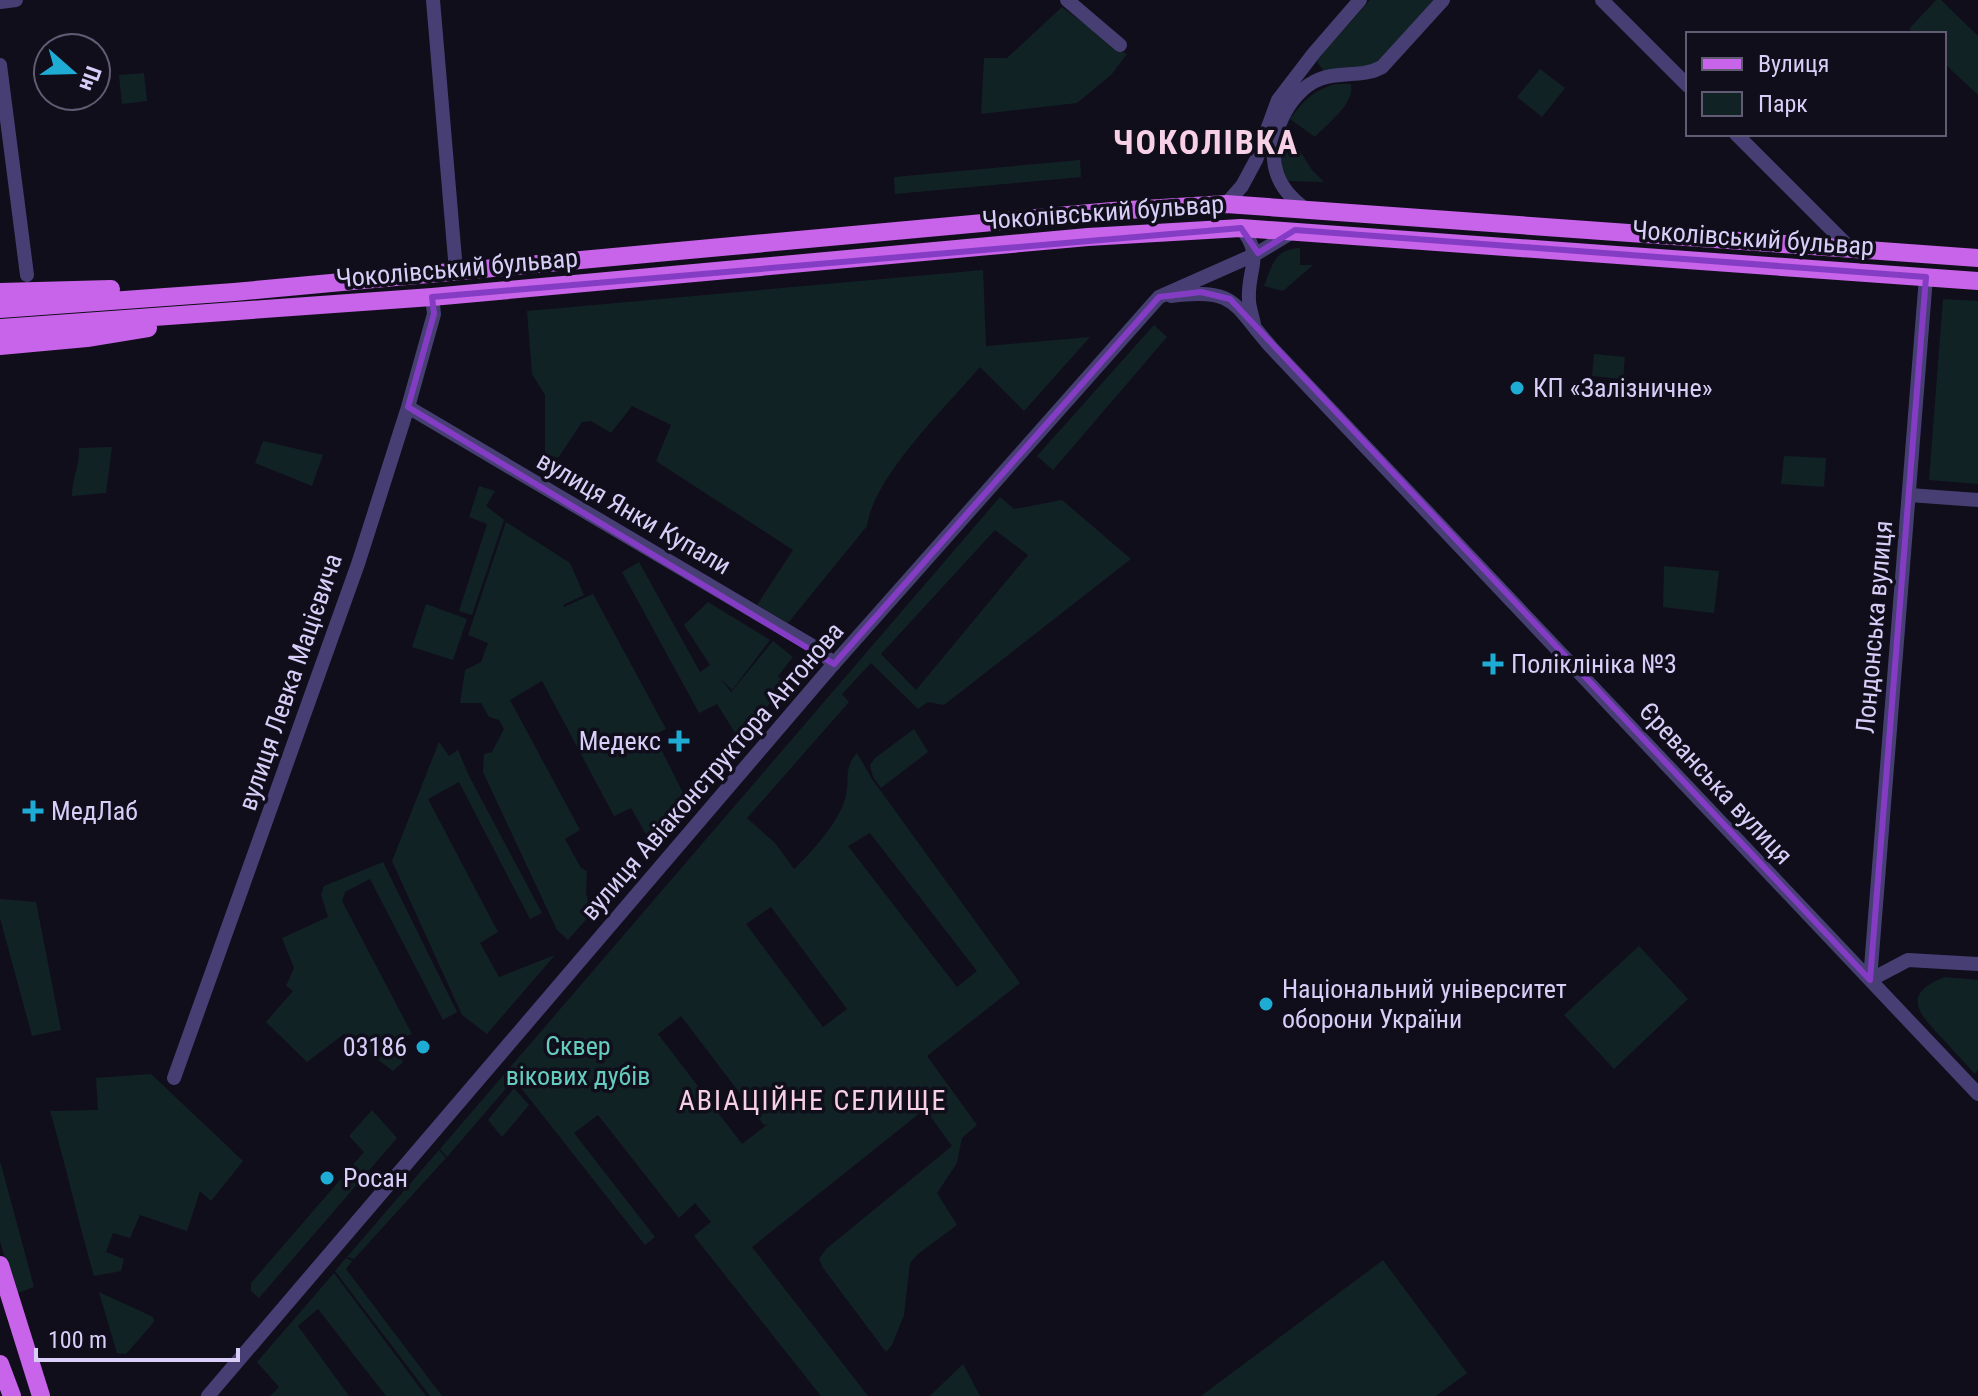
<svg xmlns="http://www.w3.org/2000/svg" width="1978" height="1396" font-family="'Roboto Condensed',sans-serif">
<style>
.green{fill:#112224;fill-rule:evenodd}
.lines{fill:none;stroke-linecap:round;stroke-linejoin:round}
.minor{stroke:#473f74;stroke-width:14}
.major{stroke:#c864e9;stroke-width:18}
.marked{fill:none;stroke:#843cc5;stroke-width:6;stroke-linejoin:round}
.poi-dot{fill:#1eacd5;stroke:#110e1b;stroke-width:3}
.labels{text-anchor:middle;stroke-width:7;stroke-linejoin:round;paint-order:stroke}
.street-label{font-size:26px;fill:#d8cef8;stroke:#110e1b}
.poi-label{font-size:26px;fill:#d8cef8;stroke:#110e1b;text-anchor:start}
.park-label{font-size:26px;fill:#65cdc0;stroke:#110e1b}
.neighbourhood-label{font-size:28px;letter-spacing:2px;fill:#f8d0e5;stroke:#110e1b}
.district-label{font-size:34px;font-weight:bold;letter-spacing:2px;fill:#f8d0e5;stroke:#110e1b}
</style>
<rect width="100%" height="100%" fill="#110e1b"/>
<!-- green -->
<path class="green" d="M1370,0H1435L1376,65L1324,71L1317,62L1320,56Z
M1936,0H1941L1978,36V95L1944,63V34H1914L1909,29Z
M1062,7L1119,50L1127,54L1111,75L1077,103L981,114L984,58H1007Z
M1540,69L1565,88L1542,117L1517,97Z
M144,73L147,101L122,104L119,75Z
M1335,84H1351C1355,104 1328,123 1315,137L1290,119C1303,101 1313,91 1335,84Z
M1281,135L1298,148L1312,170L1324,182L1286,181C1278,169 1276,148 1281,135Z
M1080,160L1081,177L895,194L894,177Z
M1300,248V265H1313L1283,291L1264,286C1272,265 1275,249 1300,248Z
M983,270L986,346L1090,337L1024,411L980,367C947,406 873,477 867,526L788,623L757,605L793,550L656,461L671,425L632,406L611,433L591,421L582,422L558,458L545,454V395L532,374L527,311Z
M1943,299L1978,301V484L1929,480Z
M1154,325L1167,337L1053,470L1037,456Z
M1594,354L1625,357L1623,379L1592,376Z
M263,441L323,455L312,486L255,463Z
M112,447L106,493L72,496C72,478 80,465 79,448Z
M1784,456L1826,458L1824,487L1781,484Z
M479,486L495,491L486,506L504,520L472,615L459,611L487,524L469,517Z
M1000,497L1014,509L1062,500L1131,559L944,705L928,702L918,709L871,663L842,694L849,702L747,818L775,843L794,869C812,852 841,820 846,795C850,777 843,769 857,753L872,779L1020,983L927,1056L977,1125L962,1138L957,1163L937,1193L957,1225L918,1254L910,1263L904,1315L892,1345L886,1352L823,1268L819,1259L826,1249L952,1146L925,1109L752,1247L868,1396H821L694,1236L711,1222L695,1203L679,1218L598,1115L574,1133L655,1237L645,1245L514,1079L447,1157L440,1149ZM995,530L1028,555L916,690L881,654ZM870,833L977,971L957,987L848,846ZM771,907L847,1009L823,1027L746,924ZM681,1016L764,1125L768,1124L742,1144L658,1034Z
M506,522L570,563L584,595L563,605L564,607L593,594L666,729L654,735L687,801L651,843L631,808L614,816L542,681L510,700L580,830L565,839L581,868L587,871L586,893L591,914L568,940L557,930L483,772L484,754L492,752L504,729L499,720L489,717L481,703H460L465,670L481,662L488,643L468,635Z
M639,562L700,672L710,665L684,625L708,602L770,640L732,690L719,677L731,692L773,641L793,657L778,676L786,685L739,739L717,704L699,713L622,572Z
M1664,566L1719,571L1714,613L1663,607Z
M426,604L467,619L453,660L412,647Z
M914,729L928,752L881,788L873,777L870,765L875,758Z
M439,742L449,756L458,750L469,776L542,913L530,919L459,782L428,799L498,932L480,943L499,977L555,955L487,1034L462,1015L392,861Z
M383,862L457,1012L443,1020L370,879L345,892L342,901L412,1034L394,1041L403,1062L393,1071L344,1034L307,1062L266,1022L293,991L286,986L294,968L282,938L328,917L321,895L324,886Z
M0,899L36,902L61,1030L32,1036L0,918Z
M1639,946L1688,999L1614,1069L1564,1015Z
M1945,977L1978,980V1069L1975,1074C1963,1061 1952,1049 1940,1036C1916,1011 1903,993 1945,977Z
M151,1074L243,1161L211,1201L200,1191L187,1231L140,1215L130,1238L113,1233L106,1252L124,1259L121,1271L94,1276C78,1221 66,1166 50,1111L98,1110L96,1078Z
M514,1088L529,1105L502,1137L488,1120Z
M372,1110L397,1138L259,1298L251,1291V1283L364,1152L349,1136Z
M439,1150L446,1158L354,1259L347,1257Z
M0,1161L34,1287L15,1294L0,1241Z
M346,1258L352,1261L346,1269L442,1396H430L335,1271Z
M1383,1260L1467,1373L1436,1396H1201Z
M334,1273L426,1396H386L318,1309L298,1326L349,1396H270L279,1387L257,1362Z
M99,1292L153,1317L154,1322L126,1354L117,1353Z
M963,1364L980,1396H930Z"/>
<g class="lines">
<!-- minor -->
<path class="minor" d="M433,0L456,271
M1067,0L1120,45
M1602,0L1688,86
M0,2L16,0
M0,65L27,275
M1736,134L1849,247
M1226,204L1242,186L1256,160L1278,100L1314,53L1360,0
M1304,208C1292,199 1282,189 1277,174C1265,140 1288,91 1320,79C1341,71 1362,78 1382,67L1443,0
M1241,228C1265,257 1247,268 1249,300C1249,308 1253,317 1254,325
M1171,296C1237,288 1232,303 1271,347L1978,1094
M408,407L816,648L834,664
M1909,495L1978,500
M1870,980L1926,277
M1870,980L1908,960L1978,964
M174,1078L358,564L408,407L434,314L432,297
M208,1396L831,667L1159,297L1256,254L1294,231"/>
<!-- major -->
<path class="major" d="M0,292L111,289
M0,309L234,292L1112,211L1226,204L1978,258
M0,328L432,297L1088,237L1241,228L1978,281
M0,346L87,338L148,328
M0,1265L41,1396
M0,1364L12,1396"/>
</g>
<!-- marked area -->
<path class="marked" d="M1241,228L1258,253L1295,230L1926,277L1870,980L1230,299L1201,292L1159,297L834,664L408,407L434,314L432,297Z"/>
<!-- markers -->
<g class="poi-dot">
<circle cx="1517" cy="388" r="8"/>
<path d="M1489 652h8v8h8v8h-8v8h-8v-8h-8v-8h8z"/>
<path d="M675 729h8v8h8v8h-8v8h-8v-8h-8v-8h8z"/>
<path d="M29 799h8v8h8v8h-8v8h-8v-8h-8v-8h8z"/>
<circle cx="1266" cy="1004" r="8"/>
<circle cx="423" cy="1047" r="8"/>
<circle cx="327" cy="1178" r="8"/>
</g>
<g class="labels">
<!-- street labels -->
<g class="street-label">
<text transform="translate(1103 212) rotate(-4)" y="9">Чоколівський бульвар</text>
<text transform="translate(1753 238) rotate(4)" y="9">Чоколівський бульвар</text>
<text transform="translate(457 268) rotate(-5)" y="9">Чоколівський бульвар</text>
<text transform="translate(634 513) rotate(30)" y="9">вулиця Янки Купали</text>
<text transform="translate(1874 627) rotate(-85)" y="9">Лондонська вулиця</text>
<text transform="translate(290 682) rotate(-71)" y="9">вулиця Левка Мацієвича</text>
<text transform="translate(712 771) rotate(-49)" y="9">вулиця Авіаконструктора Антонова</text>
<text transform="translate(1716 783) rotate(47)" y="9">Єреванська вулиця</text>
</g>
<!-- poi labels -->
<g class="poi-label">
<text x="1533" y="397">КП «Залізничне»</text>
<text x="1511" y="673">Поліклініка №3</text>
<text x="661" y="750" text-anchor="end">Медекс</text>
<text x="51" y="820">МедЛаб</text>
<text x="1282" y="998">Національний університет<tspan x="1282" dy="30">оборони України</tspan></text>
<text x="407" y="1056" text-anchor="end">03186</text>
<text x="343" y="1187">Росан</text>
</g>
<!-- park labels -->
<g class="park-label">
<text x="578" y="1055">Сквер<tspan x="578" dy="30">вікових дубів</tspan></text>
</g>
<!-- neighbourhood labels -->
<g class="neighbourhood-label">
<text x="813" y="1110">АВІАЦІЙНЕ СЕЛИЩЕ</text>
</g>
<!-- district labels -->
<g class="district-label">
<text x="1206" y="154">ЧОКОЛІВКА</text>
</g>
</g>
<!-- legend -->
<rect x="1686" y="32" width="260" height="104" fill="#110e1b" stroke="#615b73" stroke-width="2"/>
<rect x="1702" y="58" width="40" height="12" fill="#c864e9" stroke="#615b73" stroke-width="2"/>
<text x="1758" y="72" font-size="24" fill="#d8cef8">Вулиця</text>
<rect x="1702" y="92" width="40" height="24" fill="#112224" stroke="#615b73" stroke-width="2"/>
<text x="1758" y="112" font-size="24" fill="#d8cef8">Парк</text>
<!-- north arrow -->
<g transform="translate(72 72) rotate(110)"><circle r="38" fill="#110e1b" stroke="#615b73" stroke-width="2"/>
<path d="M0-6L14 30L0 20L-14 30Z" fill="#1eacd5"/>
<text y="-12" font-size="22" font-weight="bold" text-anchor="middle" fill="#d8cef8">Пн</text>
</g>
<!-- scale -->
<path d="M36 1348v12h202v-12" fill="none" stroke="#d8cef8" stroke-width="4"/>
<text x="48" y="1348" font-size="24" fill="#d8cef8" stroke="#110e1b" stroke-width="6" paint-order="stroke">100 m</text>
</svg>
